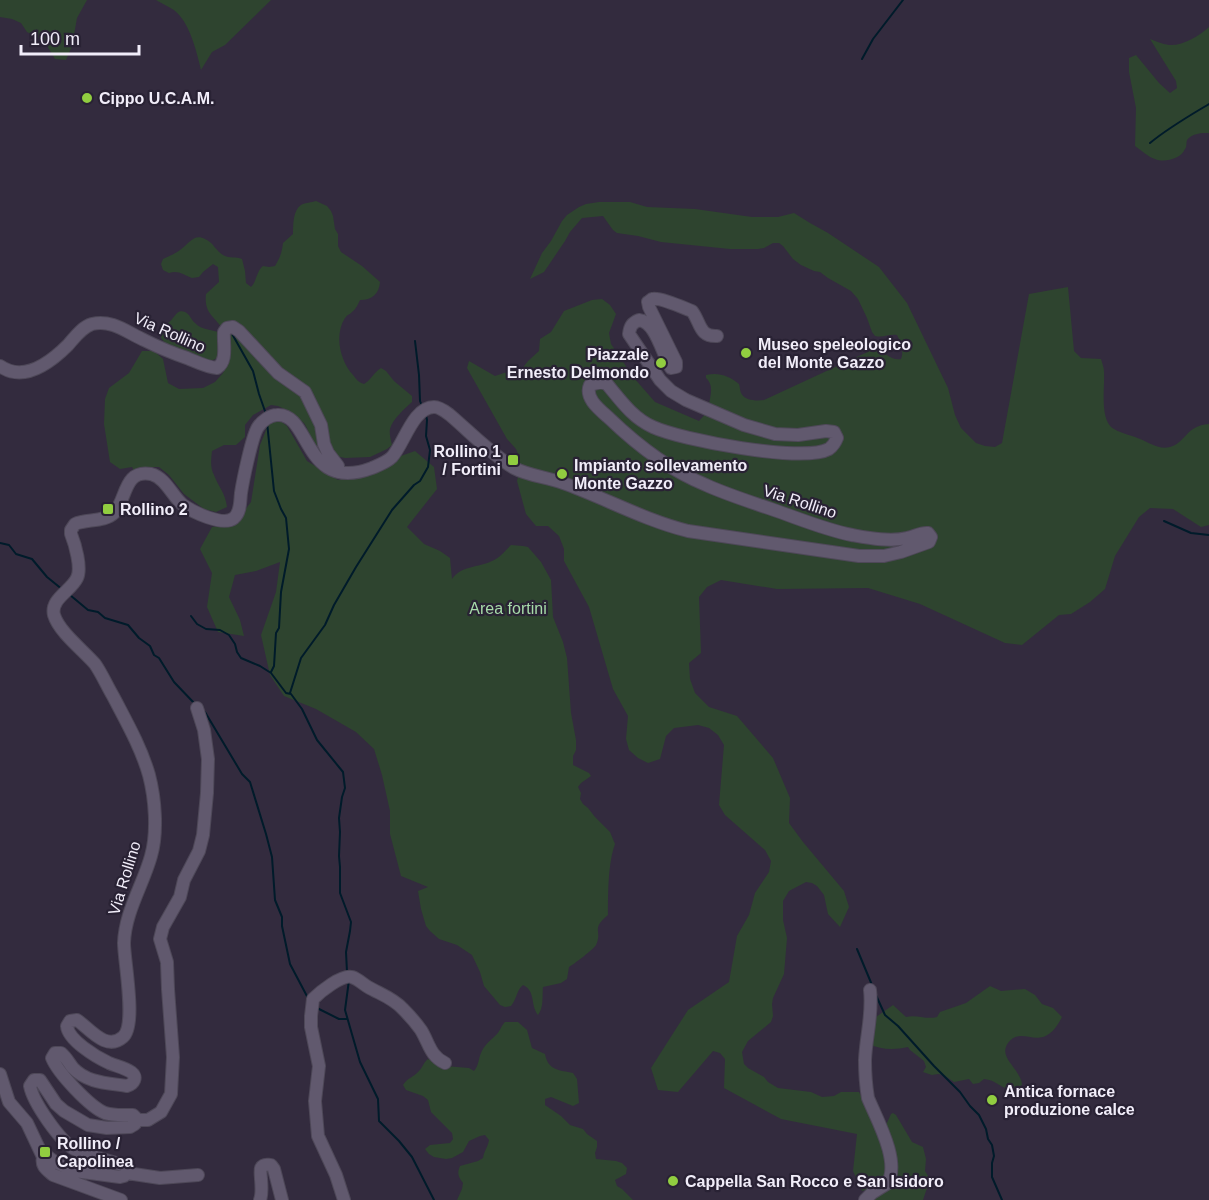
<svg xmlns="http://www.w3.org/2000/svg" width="1209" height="1200" font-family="Arial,sans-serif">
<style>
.green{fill:#2e442f}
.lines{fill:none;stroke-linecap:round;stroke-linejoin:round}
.stream{stroke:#001b2a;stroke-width:2}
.minor-casing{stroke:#4e4858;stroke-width:14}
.minor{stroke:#61596e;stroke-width:12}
.poi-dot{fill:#91cd40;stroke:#292234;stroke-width:2}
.labels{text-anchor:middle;stroke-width:4.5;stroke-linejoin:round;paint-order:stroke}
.poi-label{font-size:16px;font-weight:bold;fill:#f1edf9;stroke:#292234;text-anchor:start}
.street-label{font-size:16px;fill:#f1edf9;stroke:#292234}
.park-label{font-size:16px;fill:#a7dba9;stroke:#292234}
</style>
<rect width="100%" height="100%" fill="#332b3e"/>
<!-- green -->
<path class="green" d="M0,0H87L77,18L72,46L66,60L55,59L44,41L27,32L21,23L12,19L0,17Z
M156,0H271L225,45L212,52L201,70C197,53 191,29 180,16C174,8 164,5 156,0Z
M1209,27V133C1202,133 1192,133 1187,140C1186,143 1187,147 1185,149C1181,159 1164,163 1155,159C1148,157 1141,150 1135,146L1136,108L1129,72V58L1136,55L1159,83L1170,93L1177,88L1176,81L1150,39C1156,41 1162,44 1169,45C1183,46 1199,36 1209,27Z
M316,201L327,206L331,211L333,216L335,229L338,234V246L341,252L362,266L380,282C379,294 372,300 360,300C358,304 356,309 352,312C348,316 349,313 345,318C334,335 340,361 353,375C357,380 358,382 364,384C371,380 374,372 381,368L386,371L394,381L412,396V402C405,408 392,420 390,429C389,434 391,440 392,445L387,449L370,457L345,458L323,453L318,451L311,440L307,428L304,423L289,411L278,406L271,405L253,415L245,425V437L236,445H224L212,451C211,459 210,468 214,475C219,488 225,492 227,507L216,512L204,509L184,494L169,475L159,467H150L135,472L132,467L120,469L110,462L104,424L105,399L109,388L129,373L142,351H154L163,359L168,383L179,389L203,388L215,382L223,373L227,364L217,358L211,361L206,360L165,343L161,338C162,327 167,325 173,318C177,313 179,310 185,312C190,314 191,320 195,323C200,329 211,330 218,332L222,328C213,315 204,313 206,294L219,282L218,267L213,264L203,272L199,277L192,278C183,275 179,270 169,273L163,270L161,264L163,259C169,256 175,254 180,250C189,244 194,233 205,239C213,242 216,251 223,255C230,259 236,256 242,259L245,271L246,283L251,287C257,281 256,272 263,266L269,267L275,266C280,258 282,252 283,243L293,234C293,225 293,210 301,205C306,202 311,203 316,201Z
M599,202H630L647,207L695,209L752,217H778L794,213L810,223L828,233L879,267L907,303L948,388L955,415L961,428L976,443L985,446L995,447L1002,443L1029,294L1068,287L1074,351L1081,358L1101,359C1102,363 1104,367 1104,372C1105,387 1099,421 1114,429C1122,434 1132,435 1140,439C1150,443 1159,450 1170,447C1187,442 1185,426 1209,424V525L1201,527L1173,509L1150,508L1139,517L1115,556L1105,589L1090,602L1071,614L1059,615L1022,645L1005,643L920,604L868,588L777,589L721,580L707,587L699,597L701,653L689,663L690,679L695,693L709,707L737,716L773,758L790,798L789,823L803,842L844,891L849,907L840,927L828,914L824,895L817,886L812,883L806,882L789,891L783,901V920L787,938L784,974L773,998L772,1004L773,1016L771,1022L748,1041L742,1052L744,1064L748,1068L764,1077L768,1082L778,1088L811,1092L822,1097L834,1096L841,1092H859C868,1110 896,1164 883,1181C878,1188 870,1189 862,1191L853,1171L857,1134L781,1119L724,1088L725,1059L720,1053L713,1051L678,1092L658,1090L651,1068L688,1010L729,982L737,936L749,915L755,893L769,872L771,861L765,850L725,815L719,805L724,745L718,735L709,728L698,725L674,728L666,736L660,759L648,763L638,758L629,750L626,739L628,716L613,689L589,607L564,561V549L559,536L548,526H536L526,514L517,481L520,468V459L516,449L507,439L467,368L469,361L495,376L507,372L511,378L521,370L528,361L539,351L540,339L551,332L564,311L592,300L602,299L610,305L616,314L609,333L611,344L634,378L655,402L699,421L709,410C708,399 716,387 706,378V375C719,372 729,376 739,384C740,387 740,391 741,393C745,401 757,401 764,400L874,349C884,351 891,361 901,359C904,352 901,342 897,335C889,334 883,338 875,336L872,332L867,318L858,299L851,291L828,278L820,272L814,271L801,265L793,259L783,246L779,243H773L764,248L758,249H730L661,242L638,236L617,233L613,230L603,216L582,218L570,232L565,241L544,272L530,279L542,253L551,241L562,221L567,215L579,207L586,204Z
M279,420L287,426L307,461L338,480L370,473L395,458L415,451L434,467L437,489L407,527L424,544L440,551L450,558L452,579C462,565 478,568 492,561C500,558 505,551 511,545L523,546L528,547L541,562L551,580L553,617L563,642L567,658L571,713L576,740V750L573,756V765L589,773L591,776L581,783L578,787L581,793L580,799L583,804L588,808L595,817L610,832L615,844C608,863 608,894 608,915C590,930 603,930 596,945C595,948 573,965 569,967L567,979L561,983L543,987C542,997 544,1007 538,1015C530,1005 536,991 523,985C516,991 517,999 511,1006L505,1007L500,1005L484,986L480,972L472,955L457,945L439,939L430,931L426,926L421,909L418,891L428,887L401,876L390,834V811L382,775L374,749L356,732L316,709L284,696L270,675L261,635L276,592L280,562L256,571L235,575L229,597L240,620L244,636L218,632L207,607L212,573L200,549L212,527L235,523L251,502L260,445L269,423Z
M990,986L1001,991L1025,989L1035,995L1042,1004L1053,1008L1062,1017C1042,1057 1023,1023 1008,1043C997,1058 1022,1070 1022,1085C1004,1096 1000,1080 984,1079L979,1083L973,1084L969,1079L954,1082L944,1075L938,1074L932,1075L923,1072L926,1067L924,1061L910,1050L908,1047C895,1050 881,1050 869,1044L876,1017L893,1005L906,1017C916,1014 926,1020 937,1017L940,1012L966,1003Z
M505,1022H518L527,1030L532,1048L545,1054C548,1071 560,1070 573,1073L577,1079L579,1103L573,1106L551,1097L545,1099V1105L561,1116L570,1125L583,1129L587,1134L597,1141V1147L595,1153L596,1159L616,1161L622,1163L627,1168L626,1174L615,1180L617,1186L622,1189L633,1200H457L462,1189L463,1183C458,1177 457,1173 460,1166L478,1161L483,1158C484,1151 488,1147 489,1140L485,1135L480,1136L469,1141L463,1152L452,1158L446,1159L434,1157L429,1154L425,1149L430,1145L450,1143L453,1139L452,1133L431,1112L428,1100L423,1096L406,1090L403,1085C407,1078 414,1077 419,1071C423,1067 423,1063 428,1059L445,1066L469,1068L474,1071C479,1065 478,1060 481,1053C484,1045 491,1040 497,1034C500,1031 501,1026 505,1022Z
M893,1113L896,1115L912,1142L923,1147L926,1159L925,1171L928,1176L929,1182L923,1200H871L895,1182L898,1171L896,1154L886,1125L891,1114Z"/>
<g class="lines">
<!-- stream -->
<path class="stream" d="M862,59L873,39L903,0
M1150,143C1168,128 1189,116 1209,104
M231,332L253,371L259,394L266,414
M415,341L419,375L420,401L422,406
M267,422L274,491L281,509L286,518L289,549L281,592L279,628L276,633L274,666L271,672
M1164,521L1191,533L1209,535
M0,543L9,545L16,554L32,559L47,577L63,590
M70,595L88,610L98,612L105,618L128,625L139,638L150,646L154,655L159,658L174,682L195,704
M191,616L197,624L206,629L220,630L229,635L235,644L237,652L241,658L260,666L271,673L286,693L291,694L302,709L317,740L343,772L345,788L342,797L339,818L340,832L339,856L340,867V893L351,922L350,931L346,952L347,972
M290,693L301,658L325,625L334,605L356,567L392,510L414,485L420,481L428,467L430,450L426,436L427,420L426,415
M202,710L205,712L242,774L250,782L266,834L272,857L275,900L282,917V926L290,964L309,1000
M857,949L872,985
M349,980L345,1010L360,1062L378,1099L379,1121L399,1141L412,1157L434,1200
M875,993L885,1015L898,1026L934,1066L960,1092L970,1106L979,1115L986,1129L988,1139L992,1145L994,1156L992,1163V1177L1002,1200
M317,1008L339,1019H347"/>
<!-- minor casing -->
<g class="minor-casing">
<path id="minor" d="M0,366C24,383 51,362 68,345C75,337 82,327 92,324C112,319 128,333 144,340C158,347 172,353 187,358C197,362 206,367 217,368C228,361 223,344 224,332L227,328L233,327L239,331L278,373L305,392L321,425L324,444L328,453L338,466V472
M0,1074L9,1102L27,1123L43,1157C41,1166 46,1169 53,1175L121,1200
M136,1120H148L161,1112L171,1094L173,1057L168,989L167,962L160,939L163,927L180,897L184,880L199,851L203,835L207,793L208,759L204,730L197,708
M43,1157L47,1156L55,1162L75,1171L120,1177L124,1176L127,1173L128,1169L125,1166C109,1160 91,1157 76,1150C60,1142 33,1102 30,1086L34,1080H40L56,1104L64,1111L88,1125L107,1128L130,1127L135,1124L136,1118L133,1115C124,1115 114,1116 105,1113C90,1107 58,1073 52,1058L55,1053H61C66,1057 69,1063 73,1068C87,1083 108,1083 127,1086C134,1084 138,1077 131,1072C125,1068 116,1066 109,1063C96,1057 68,1040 67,1026L70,1021L77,1020C89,1028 106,1052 123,1037C137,1025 124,961 124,943C125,912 143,885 151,856C158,832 155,798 149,775C141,747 126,721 113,696C107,686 102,674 95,664C84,651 59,632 54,615C50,599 71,591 77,578C82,568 75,544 71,534V530L75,524C86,519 105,522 114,513C127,500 123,469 151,474C166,478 172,496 183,505C193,512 223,527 234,518C241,512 240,501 241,493C243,480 252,436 258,427C262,421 270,415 277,415C311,412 303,494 372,468C379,465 387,462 392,457C404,444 413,407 434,407C440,407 446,412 450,415C471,433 491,454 514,468C529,476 547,477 563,483C605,498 644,520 688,531L859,556H884L901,552L929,542L931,537L928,533C920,532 915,537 907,538C890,542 869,538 852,535C826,530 800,519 774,510C751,502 728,495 706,485C669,470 637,445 609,418C600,410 584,398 590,385L601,382L607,384C621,401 633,418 653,427C681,440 803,463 829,449C833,446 835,443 837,438L834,432L826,431L798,435L775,434L744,425L686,400L671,391L660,380L629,334C630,326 632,323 639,320C656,322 662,354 671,368L676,367V362L649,307L648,302C650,301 651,299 652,299C660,297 684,308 692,311C701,323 699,337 717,336
M127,1173L160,1178L198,1175
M260,1200C264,1190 259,1172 261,1168C264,1163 267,1165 271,1165L274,1169L282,1200
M344,1200L336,1175L318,1136L315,1101L319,1066L311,1027V1016L313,999C320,992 342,974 352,977C358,979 363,984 368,987C380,994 393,998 403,1009C409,1015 416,1023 421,1030C429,1043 430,1056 445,1063
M865,1200L872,1193L888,1183C900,1160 877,1120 868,1098C866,1086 865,1072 865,1060C866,1036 873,1014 870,990"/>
</g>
<!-- minor -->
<use href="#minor" class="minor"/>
</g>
<!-- markers -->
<g class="poi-dot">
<circle cx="87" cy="98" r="6"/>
<circle cx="746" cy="353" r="6"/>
<circle cx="661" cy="363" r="6"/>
<rect x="507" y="454" width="12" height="12" rx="3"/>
<circle cx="562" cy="474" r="6"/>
<rect x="102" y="503" width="12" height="12" rx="3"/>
<circle cx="992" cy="1100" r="6"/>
<rect x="39" y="1146" width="12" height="12" rx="3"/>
<circle cx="673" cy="1181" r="6"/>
</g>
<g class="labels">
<!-- poi labels -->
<g class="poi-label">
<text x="99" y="104">Cippo U.C.A.M.</text>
<text x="758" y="350">Museo speleologico<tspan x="758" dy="18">del Monte Gazzo</tspan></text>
<text x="649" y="360" text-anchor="end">Piazzale<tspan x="649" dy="18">Ernesto Delmondo</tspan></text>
<text x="501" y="457" text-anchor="end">Rollino 1<tspan x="501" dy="18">/ Fortini</tspan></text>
<text x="574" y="471">Impianto sollevamento<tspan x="574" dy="18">Monte Gazzo</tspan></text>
<text x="120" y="515">Rollino 2</text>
<text x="1004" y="1097">Antica fornace<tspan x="1004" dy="18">produzione calce</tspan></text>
<text x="57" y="1149">Rollino /<tspan x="57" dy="18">Capolinea</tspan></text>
<text x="685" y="1187">Cappella San Rocco e San Isidoro</text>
</g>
<!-- street labels -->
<g class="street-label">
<text transform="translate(170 332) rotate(24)" y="6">Via Rollino</text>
<text transform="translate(800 501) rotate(18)" y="6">Via Rollino</text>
<text transform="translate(124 878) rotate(-73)" y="6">Via Rollino</text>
</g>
<!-- park labels -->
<g class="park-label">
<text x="508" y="614">Area fortini</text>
</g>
</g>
<!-- scale -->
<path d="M21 45v9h118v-9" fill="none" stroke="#f1edf9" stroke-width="3"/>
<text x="30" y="45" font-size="18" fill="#f1edf9" stroke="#292234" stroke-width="4.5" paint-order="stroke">100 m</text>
</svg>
